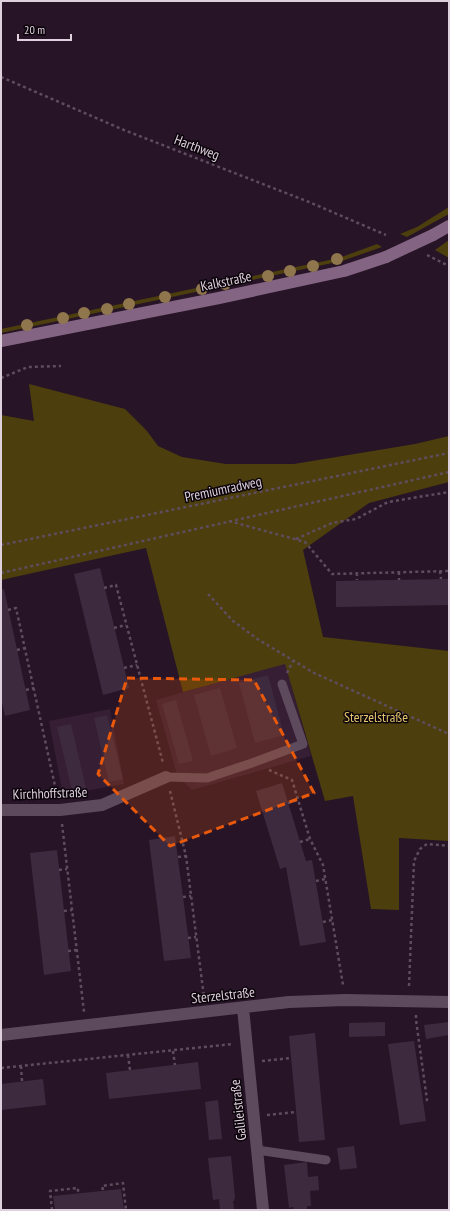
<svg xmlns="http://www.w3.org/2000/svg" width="450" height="1211" font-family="'PT Sans Narrow',sans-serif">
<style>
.built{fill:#361e35}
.green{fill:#4c3e0d}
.building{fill:#3e2a3e}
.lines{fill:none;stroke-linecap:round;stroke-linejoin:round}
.path{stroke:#5e4d5e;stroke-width:2.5;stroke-dasharray:3 3;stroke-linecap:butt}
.lane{stroke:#5e4a5d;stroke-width:9}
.street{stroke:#5e4a5d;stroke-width:12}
.secondary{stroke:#836482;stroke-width:12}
.secondary-bridge{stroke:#836482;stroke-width:12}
.tree{fill:#90764d}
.marked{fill:#e8590c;fill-opacity:0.2;stroke:#e8590c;stroke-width:3;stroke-dasharray:8 5;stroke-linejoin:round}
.labels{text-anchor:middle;stroke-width:3;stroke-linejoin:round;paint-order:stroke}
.street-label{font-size:14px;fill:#ded1dd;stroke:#0b040b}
.park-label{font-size:14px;fill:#e6c76c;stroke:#0b040b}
</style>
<rect width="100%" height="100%" fill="#271427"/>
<!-- built -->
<path class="built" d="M285,663L311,756L192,790L177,775L156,700Z
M110,709L124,784L63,795L49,721Z"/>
<!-- green -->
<path class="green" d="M449,207V214L407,237L400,234L417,227Z
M449,240V258L435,250Z
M377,244L382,247L342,261L1,333V329L339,258Z
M29,384L125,409L147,431L158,446L182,457L226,464H294L415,444L449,436V482L369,503L303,550L323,637L449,651V841L399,838V910L371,909L353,796L325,801L285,664L183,692L146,548L1,580V415L34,421Z"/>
<!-- building -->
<path class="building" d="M100,568L129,688L103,695L74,574Z
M449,579V605L336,607V581Z
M4,589L30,710L5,716L1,698V590Z
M268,675L284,735L255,743L239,683Z
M220,688L237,748L211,756L194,695Z
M176,700L193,761L179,764L162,704Z
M107,715L123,779L109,782L94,718Z
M71,724L86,788L72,791L57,727Z
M282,783L306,861L312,860L326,942L300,946L286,867L280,869L256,791Z
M175,836L191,958L164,961L149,840Z
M57,850L71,971L44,975L30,853Z
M385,1022V1036L349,1037V1023Z
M449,1022V1035L426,1039L424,1025Z
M315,1033L325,1140L299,1142L289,1036Z
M414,1041L426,1121L400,1125L388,1044Z
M198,1062L201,1089L109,1099L106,1073Z
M43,1079L46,1105L1,1110V1084Z
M218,1100L222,1139L209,1140L205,1102Z
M354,1146L357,1168L340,1170L337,1148Z
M231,1156L235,1197L234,1201H233L234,1209L220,1210L219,1199L213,1200L208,1158Z
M307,1162L308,1177L318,1176L319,1190L310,1191L311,1206H307V1210H294L293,1207L289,1208L284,1165Z
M121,1189L124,1210H55L53,1196Z"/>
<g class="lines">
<!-- path -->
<path class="path" d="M1,77L124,130L309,202L386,235
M427,255L449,266
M1,378L28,367L61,366
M229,521L305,542L332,574L449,571
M296,539L332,523L356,519L388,502L449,492
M1,545L449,453
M440,571L441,579
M399,572V580
M1,573L449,472
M357,573V580
M104,588L116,585L163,763
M208,594L233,621L259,640L314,673L449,734
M8,610L16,608L57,795
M114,628L126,625
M17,650L25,648
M124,668L137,665
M287,673L293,661
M26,690L34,688
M269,770L292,780L310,839L323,865L343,985
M170,791L186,856L204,997
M288,803L298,800
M62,824L84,1012
M300,842L310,839
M178,857L186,856
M59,870L67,869
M316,881L325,879
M183,897L191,896
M64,911L72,910
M323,922L332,920
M188,938L196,937
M68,951L77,950
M409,986L414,861L420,849L427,844L449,846
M416,1015V1020L427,1100H423
M173,1051L175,1065
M128,1055L130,1070
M262,1061L291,1058
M21,1066L22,1081
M1,1068L233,1044
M267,1115L296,1112
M103,1190L102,1186L123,1183L126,1210
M52,1210L50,1191L78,1188V1193"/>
<!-- lane -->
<path class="lane" d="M166,777L207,778L252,763L303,744L282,684
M257,1150L326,1160"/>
<!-- street -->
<path class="street" d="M1,810H60L102,805L166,777
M243,1008L263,1210
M1,1035L289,1002L345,1000L449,1002"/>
<!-- secondary -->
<path class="secondary" d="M433,235L449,226
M1,341L219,298L344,271L386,257"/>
<!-- secondary-bridge -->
<path class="secondary-bridge" d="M386,257L433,235"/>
</g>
<!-- trees -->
<g class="tree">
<circle cx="337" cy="259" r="6"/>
<circle cx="313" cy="266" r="6"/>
<circle cx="290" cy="271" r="6"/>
<circle cx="268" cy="276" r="6"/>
<circle cx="225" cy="284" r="6"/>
<circle cx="202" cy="289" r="6"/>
<circle cx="165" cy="297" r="6"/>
<circle cx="129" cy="304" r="6"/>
<circle cx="107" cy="309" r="6"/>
<circle cx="84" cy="313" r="6"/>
<circle cx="63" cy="318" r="6"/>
<circle cx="27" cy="325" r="6"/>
</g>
<!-- marked area -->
<path class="marked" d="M127,678L254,680L314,793L170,846L98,774Z"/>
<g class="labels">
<!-- street labels -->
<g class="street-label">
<text transform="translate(197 147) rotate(21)" y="5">Harthweg</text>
<text transform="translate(226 281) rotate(-12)" y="5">Kalkstraße</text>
<text transform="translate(223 489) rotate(-12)" y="5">Premiumradweg</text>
<text transform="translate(50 793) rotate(-2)" y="5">Kirchhoffstraße</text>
<text transform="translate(223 995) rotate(-6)" y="5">Sterzelstraße</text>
<text transform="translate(238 1110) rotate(-96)" y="5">Galileistraße</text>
</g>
<!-- park labels -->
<g class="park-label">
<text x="376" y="722">Sterzelstraße</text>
</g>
</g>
<!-- border -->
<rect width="450" height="1211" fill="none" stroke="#ded1dd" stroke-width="4"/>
<!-- scale -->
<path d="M18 34v6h53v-6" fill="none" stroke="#ded1dd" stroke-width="2"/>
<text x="24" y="34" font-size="12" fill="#ded1dd" stroke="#0b040b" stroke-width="3" paint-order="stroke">20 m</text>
</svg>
